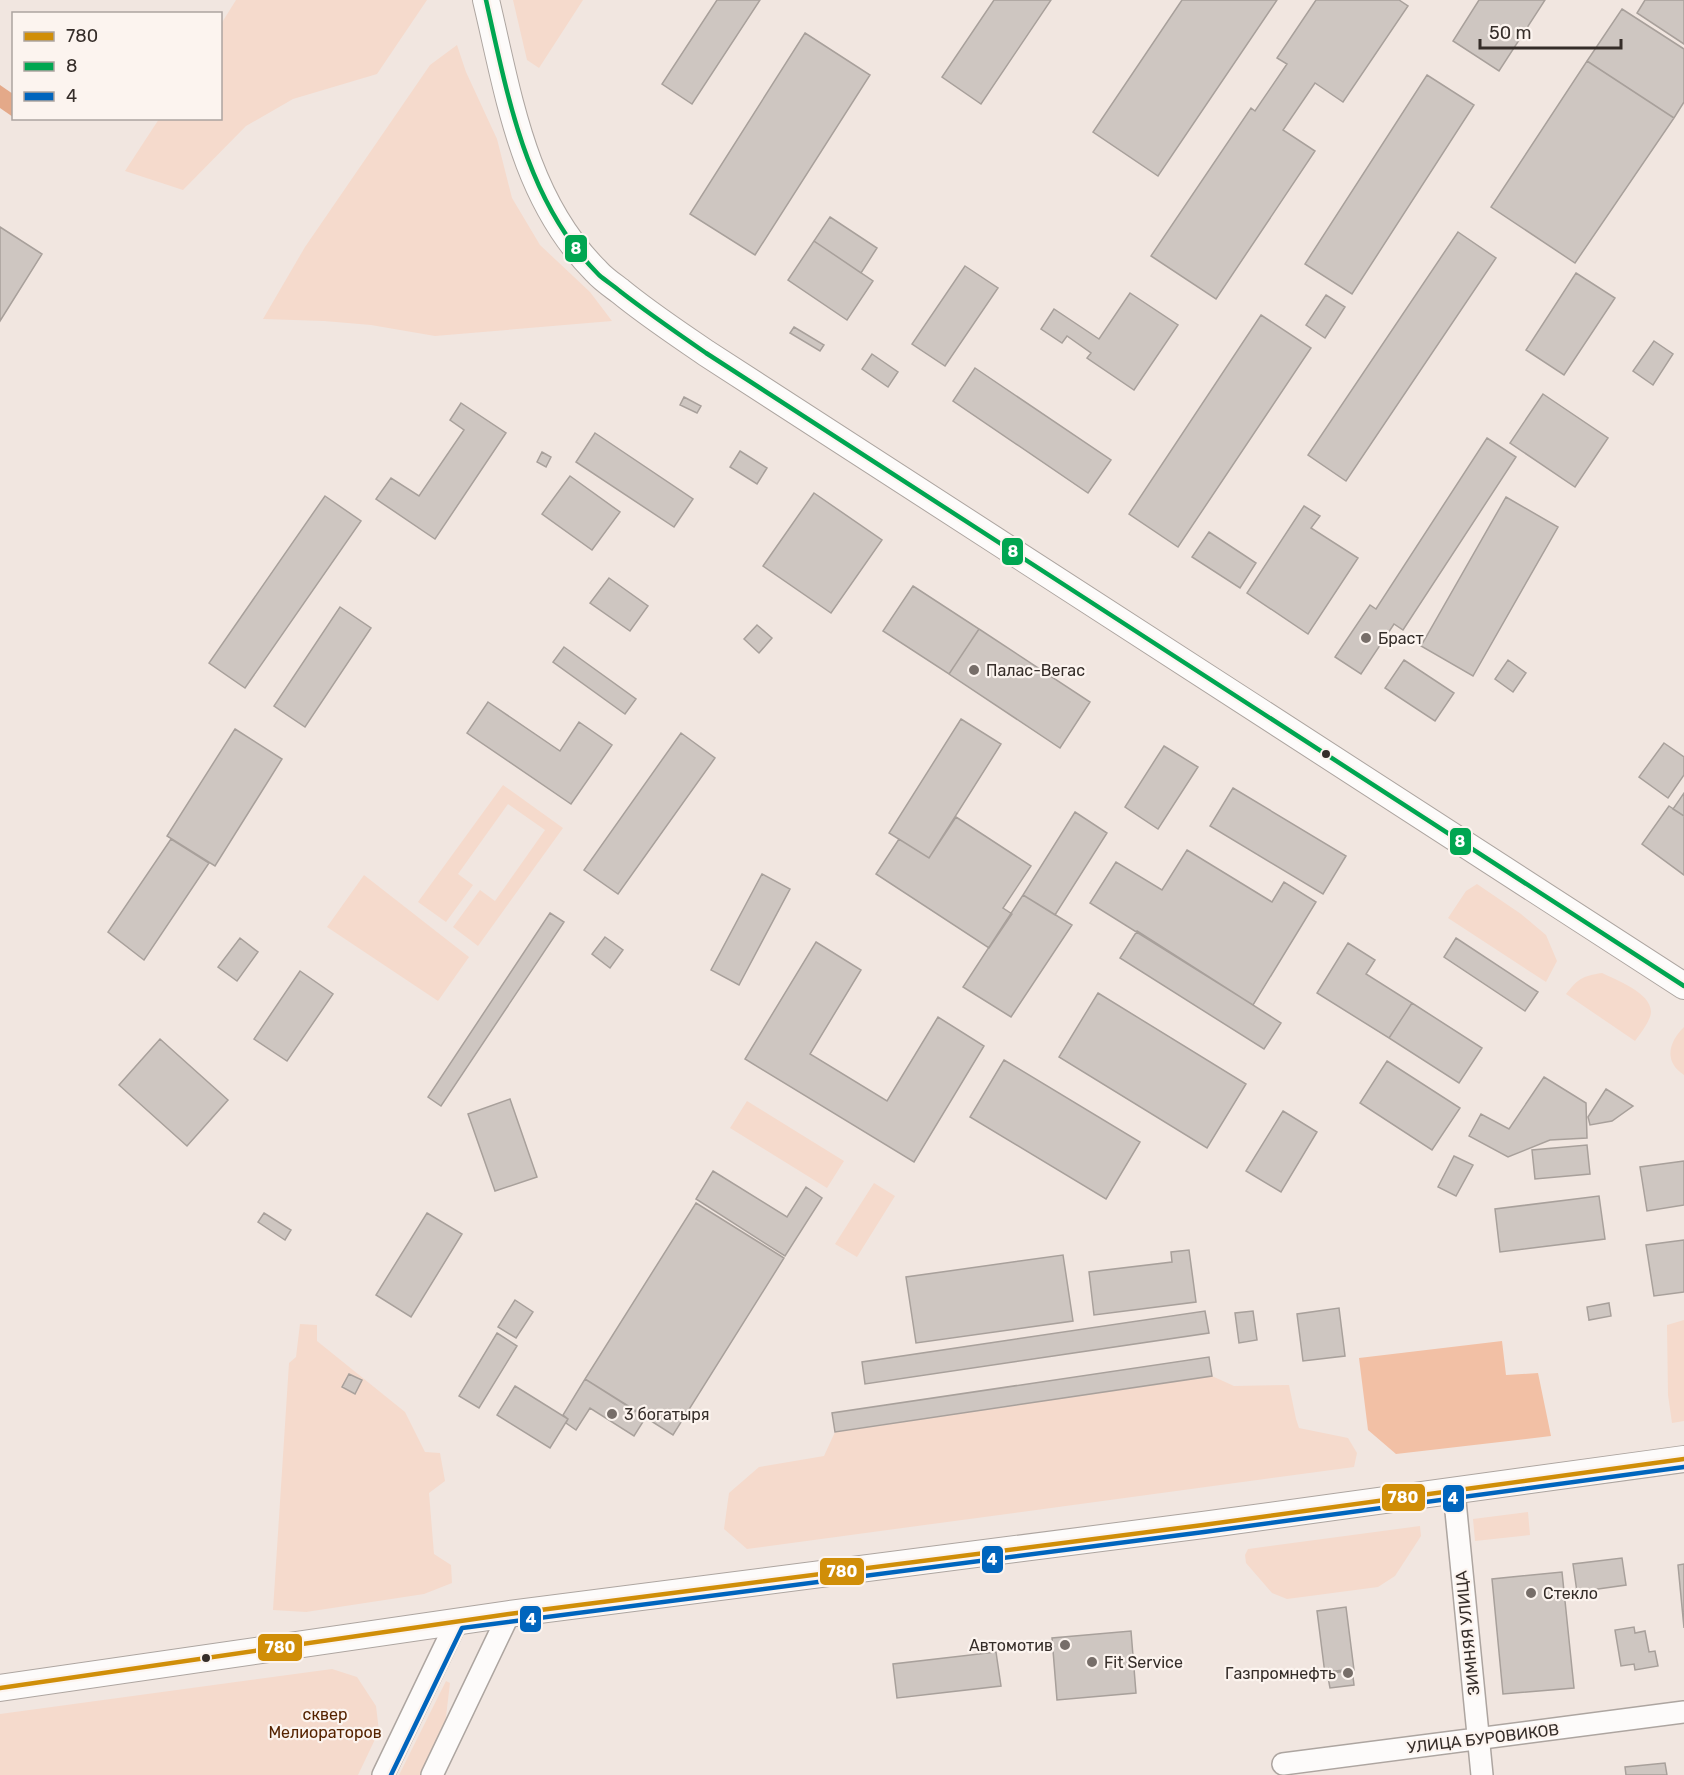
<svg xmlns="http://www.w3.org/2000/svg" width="1684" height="1775" font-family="Rubik,sans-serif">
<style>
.green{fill:#f5dacc}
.forest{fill:#f2c0a5}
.water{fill:#e4a989}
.building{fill:#cec6c1;stroke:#a8a09b;stroke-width:1.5}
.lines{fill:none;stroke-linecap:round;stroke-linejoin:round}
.minor-casing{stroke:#ada5a0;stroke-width:24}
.major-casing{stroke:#ada5a0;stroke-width:28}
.minor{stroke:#fdfbfa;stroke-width:21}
.major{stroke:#fdfbfa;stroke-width:26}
.bus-1-casing{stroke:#fcf4ef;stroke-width:9}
.bus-2-casing{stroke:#fcf4ef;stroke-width:9}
.bus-3-casing{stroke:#fcf4ef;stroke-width:9}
.bus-1{stroke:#d08e08;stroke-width:4.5}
.bus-2{stroke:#00a651;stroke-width:4.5}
.bus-3{stroke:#0065bd;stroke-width:4.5}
.poi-dot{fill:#776e69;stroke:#fcf4ef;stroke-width:2}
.bus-dot{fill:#352d29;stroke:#fcf4ef;stroke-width:2}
.labels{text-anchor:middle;stroke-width:4.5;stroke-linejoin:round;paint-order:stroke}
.poi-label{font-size:16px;fill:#352d29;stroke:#fcf4ef;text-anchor:start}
.street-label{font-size:16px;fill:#352d29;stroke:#fcf4ef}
.park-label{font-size:16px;fill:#552300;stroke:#fcf4ef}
.line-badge{stroke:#fcf4ef;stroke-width:2}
.badge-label{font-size:16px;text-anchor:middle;font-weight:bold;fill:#fff}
</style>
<rect width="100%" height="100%" fill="#f1e6e0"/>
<!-- green -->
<path class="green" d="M236,0H427L377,74L293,99L246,126L183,190L125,171L159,119L220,118L221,24Z
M513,0H583L539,68L527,60Z
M457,45L466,72L497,139L512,198L540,245L590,292L612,321L435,336L371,325L324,321L263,319L305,247L430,65Z
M503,785L563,828L478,946L453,927L480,890L495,901L545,830L508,804L458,874L473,885L446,922L418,902Z
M364,875L469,957L438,1001L327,927Z
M1477,884L1521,914L1546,935L1557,961L1546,982L1448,918L1466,891Z
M1602,973C1616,980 1658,995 1650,1017C1647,1025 1640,1034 1635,1041L1566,994C1578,979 1582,976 1602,973Z
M1684,1027V1075C1663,1061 1669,1042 1684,1027Z
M747,1101L844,1161L827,1188L730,1128Z
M874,1183L895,1196L857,1257L835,1244Z
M1684,1320V1421L1672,1423L1668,1395L1667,1325Z
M300,1324L317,1325V1341L405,1412L425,1452L440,1453L445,1481L429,1493L434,1554L451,1565L452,1583L424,1594L306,1612L273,1610L289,1363L296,1357Z
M1212,1376L1234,1386L1289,1385L1296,1419L1299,1428L1348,1438L1357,1453L1354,1467L747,1549L724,1529L729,1493L759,1467L824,1456L835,1432Z
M1528,1512L1530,1535L1475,1541L1473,1519Z
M1420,1526L1421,1536L1395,1576L1378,1587L1287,1599L1272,1593L1246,1563L1245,1555L1248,1549Z
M332,1669L357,1677L376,1706L379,1731L358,1775H0V1714Z
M446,1681L450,1683L445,1725L421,1775H399Z"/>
<!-- forest -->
<path class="forest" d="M1502,1341L1506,1375L1538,1373L1551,1436L1396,1454L1368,1430L1359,1358Z"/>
<!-- water -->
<path class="water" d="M0,85L13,94V117L0,108Z"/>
<!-- building -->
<path class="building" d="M717,0H760L692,104L662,84Z
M994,0H1051L981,104L942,77Z
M1182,0H1277L1158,176L1093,132Z
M1316,0H1399L1408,6L1343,102L1315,83L1283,130L1315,151L1216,299L1151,256L1251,108L1255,111L1287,64L1277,58Z
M1479,0H1545L1499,71L1453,41Z
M1645,0H1684V44L1637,13Z
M1622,9L1684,49V102L1674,118L1587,61Z
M805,33L870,75L755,255L690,214Z
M1587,61L1674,118L1575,263L1491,207Z
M1427,75L1474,105L1352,294L1305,264Z
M830,217L877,248L861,273L814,241Z
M0,227L42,254L0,321Z
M1458,232L1496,258L1346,481L1308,455Z
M814,241L873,281L847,320L788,280Z
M965,266L998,288L945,366L912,344Z
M1576,273L1615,298L1564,375L1526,350Z
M1130,293L1178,325L1134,390L1087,358L1091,353L1067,336L1062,343L1041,329L1054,309L1099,339Z
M1326,295L1345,307L1325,338L1306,325Z
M1261,315L1311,348L1178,547L1129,514Z
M794,327L824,345L820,351L790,333Z
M1654,341L1673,354L1653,385L1633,371Z
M872,354L898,372L888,387L862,369Z
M975,368L1111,460L1088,493L953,401Z
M1543,394L1608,438L1575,487L1510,443Z
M684,397L701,406L697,413L680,405Z
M461,403L506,433L435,539L376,499L391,478L419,496L464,430L450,420Z
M595,433L693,499L674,527L576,462Z
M1487,438L1516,457L1403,630L1394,624L1361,674L1335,657L1370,605L1376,609Z
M740,451L767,468L757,484L730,467Z
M542,452L551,457L546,467L537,462Z
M570,476L620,512L592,550L542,514Z
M814,493L882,540L831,613L763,566Z
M325,496L361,521L245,688L209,663Z
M1506,497L1558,527L1473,676L1421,646Z
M1304,506L1320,516L1311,528L1358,558L1308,634L1247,593Z
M1209,532L1256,563L1240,588L1192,557Z
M609,578L648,606L630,631L590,603Z
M913,586L979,629L949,674L883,631Z
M340,607L371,628L305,727L274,706Z
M757,625L772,638L759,653L744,639Z
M979,629L1090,702L1060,748L949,674Z
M564,647L636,699L625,714L553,662Z
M1404,660L1454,693L1435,721L1385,688Z
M1508,660L1526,673L1513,692L1495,679Z
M488,702L560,751L579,722L612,745L571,804L467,733Z
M961,719L1001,744L929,858L889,833Z
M235,729L282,759L215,866L167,836Z
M681,733L715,758L618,894L584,870Z
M1664,743L1684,757V775L1668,798L1639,777Z
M1164,746L1198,767L1158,829L1125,807Z
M1233,788L1346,856L1323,894L1210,826Z
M1684,793V816L1673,809Z
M1669,806L1684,816V875L1642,844Z
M1075,812L1107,833L1055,915L1023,895Z
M956,817L1031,866L1003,908L1012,914L989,948L876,874L899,839L929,858Z
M171,839L209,863L144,960L108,932Z
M1187,850L1272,902L1284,882L1316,902L1253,1005L1090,903L1116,862L1162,890Z
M762,874L790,889L739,985L711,970Z
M1023,895L1072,925L1011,1017L963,987Z
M550,913L564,922L441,1106L428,1097Z
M1137,931L1281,1023L1264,1049L1120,958Z
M605,937L623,950L610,968L592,954Z
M240,938L258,952L237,981L218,967Z
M1456,938L1538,992L1525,1011L1444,957Z
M816,942L861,970L810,1054L887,1101L938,1017L984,1046L914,1162L745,1059Z
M1348,943L1375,960L1366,974L1412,1003L1389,1038L1317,993Z
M300,971L333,994L287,1061L254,1039Z
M1098,993L1246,1084L1207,1148L1059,1057Z
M1412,1003L1482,1048L1459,1083L1389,1038Z
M160,1039L228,1100L187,1146L119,1085Z
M1004,1060L1140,1142L1106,1199L970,1117Z
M1387,1061L1460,1108L1432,1150L1360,1103Z
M1544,1077L1586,1103L1587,1138L1550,1140L1508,1157L1469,1136L1481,1114L1509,1129Z
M1606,1089L1633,1106L1612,1121L1590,1125L1588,1117Z
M510,1099L537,1177L495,1191L468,1114Z
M1283,1111L1317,1132L1281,1192L1246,1171Z
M1587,1145L1590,1174L1535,1179L1532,1150Z
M1454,1156L1473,1165L1456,1196L1438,1187Z
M1684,1161V1205L1647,1211L1640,1167Z
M713,1171L787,1217L806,1187L822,1198L785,1256L696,1199Z
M1599,1196L1605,1239L1500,1252L1495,1209Z
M696,1203L784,1258L673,1435L585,1379Z
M264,1213L291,1230L285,1240L258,1222Z
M427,1213L462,1234L411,1317L376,1295Z
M1684,1240V1292L1654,1296L1646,1245Z
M1189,1250L1196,1302L1094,1315L1089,1272L1172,1262L1171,1252Z
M1063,1255L1073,1321L916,1343L906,1277Z
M515,1300L533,1312L516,1338L498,1327Z
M1609,1303L1611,1316L1589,1320L1587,1307Z
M1339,1308L1345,1356L1303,1361L1297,1314Z
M1205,1311L1209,1333L865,1384L862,1362Z
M1253,1311L1257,1340L1239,1343L1235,1313Z
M497,1333L517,1346L479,1408L459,1396Z
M1209,1357L1212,1376L835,1432L832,1413Z
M349,1374L362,1380L355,1394L342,1387Z
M585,1379L646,1417L634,1436L590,1408L576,1430L566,1423L568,1419L563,1415Z
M515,1386L568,1419L550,1448L497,1415Z
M1622,1558L1626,1585L1577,1592L1573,1564Z
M1684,1564V1628L1678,1565Z
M1562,1572L1574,1688L1503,1694L1492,1579Z
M1346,1607L1354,1670L1325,1674L1317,1611Z
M1634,1627L1635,1633L1645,1631L1649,1652L1655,1651L1658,1666L1635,1670L1634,1664L1621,1666L1615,1630Z
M1131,1631L1136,1693L1057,1700L1052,1638Z
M996,1652L1001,1686L897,1698L893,1664Z
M1352,1669L1354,1685L1330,1688L1327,1672Z
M1665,1763L1667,1775H1626L1625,1767Z"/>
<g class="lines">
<!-- minor casing -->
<g class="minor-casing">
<path id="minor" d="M1454,1491L1482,1775
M1283,1764L1684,1712
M383,1775L457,1621
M432,1775L509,1614"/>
</g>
<!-- major casing -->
<g class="major-casing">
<path id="major" d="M486,0C509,96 523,198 596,271C603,279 612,285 620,291C648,314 677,333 706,353L1684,986
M0,1688L509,1614L1203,1525L1684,1459"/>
</g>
<!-- minor -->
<use href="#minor" class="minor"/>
<!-- major -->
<use href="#major" class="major"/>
<!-- bus-1 casing -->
<g class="bus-1-casing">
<path id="bus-1" d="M0,1688L509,1614L1203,1525L1684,1459"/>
</g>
<!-- bus-2 casing -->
<g class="bus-2-casing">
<path id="bus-2" d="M486,0C508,97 526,202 599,275C606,281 614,286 621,292C648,313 677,333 706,353L1684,986"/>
</g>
<!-- bus-3 casing -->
<g class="bus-3-casing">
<path id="bus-3" d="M391,1775L462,1628L1204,1532L1684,1467"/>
</g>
<!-- bus-1 -->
<use href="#bus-1" class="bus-1"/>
<!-- bus-2 -->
<use href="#bus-2" class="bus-2"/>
<!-- bus-3 -->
<use href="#bus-3" class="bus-3"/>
</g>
<!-- markers -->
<g class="poi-dot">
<circle cx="1366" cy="638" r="6"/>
<circle cx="974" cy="670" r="6"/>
<circle cx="612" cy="1414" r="6"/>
<circle cx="1531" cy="1593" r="6"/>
<circle cx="1065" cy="1645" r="6"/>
<circle cx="1092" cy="1662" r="6"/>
<circle cx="1348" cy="1673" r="6"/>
</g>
<g class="bus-dot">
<circle cx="1326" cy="754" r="5"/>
<circle cx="206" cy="1658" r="5"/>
</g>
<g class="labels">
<!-- poi labels -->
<g class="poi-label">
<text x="1378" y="644">Браст</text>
<text x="986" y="676">Палас-Вегас</text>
<text x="624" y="1420">3 богатыря</text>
<text x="1543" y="1599">Стекло</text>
<text x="1053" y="1651" text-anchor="end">Автомотив</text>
<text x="1104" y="1668">Fit Service</text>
<text x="1336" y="1679" text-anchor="end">Газпромнефть</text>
</g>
<!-- street labels -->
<g class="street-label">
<text transform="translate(1467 1633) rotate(-96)" y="6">ЗИМНЯЯ УЛИЦА</text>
<text transform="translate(1483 1738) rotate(-7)" y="6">УЛИЦА БУРОВИКОВ</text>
</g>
<!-- park labels -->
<g class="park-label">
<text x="325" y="1720">сквер<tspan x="325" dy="18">Мелиораторов</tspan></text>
</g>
</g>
<g class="line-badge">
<rect x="564" y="234" width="24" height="29" rx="6" fill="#00a651"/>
<rect x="1001" y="537" width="23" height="29" rx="6" fill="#00a651"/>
<rect x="1449" y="827" width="23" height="29" rx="6" fill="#00a651"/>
<rect x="1381" y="1483" width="45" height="29" rx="6" fill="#d08e08"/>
<rect x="1442" y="1484" width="23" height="29" rx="6" fill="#0065bd"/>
<rect x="981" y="1545" width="23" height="29" rx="6" fill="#0065bd"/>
<rect x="819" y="1557" width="46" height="29" rx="6" fill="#d08e08"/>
<rect x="519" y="1605" width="23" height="28" rx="6" fill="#0065bd"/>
<rect x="257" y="1633" width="46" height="29" rx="6" fill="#d08e08"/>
</g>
<g class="badge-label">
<text x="576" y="254">8</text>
<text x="1013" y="557">8</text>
<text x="1460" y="847">8</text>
<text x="1403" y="1503">780</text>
<text x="1453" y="1504">4</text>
<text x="992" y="1565">4</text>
<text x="842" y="1577">780</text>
<text x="531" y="1625">4</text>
<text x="280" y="1653">780</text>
</g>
<!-- legend -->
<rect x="12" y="12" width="210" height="108" fill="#fcf4ef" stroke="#aca4a0" stroke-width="1.5"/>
<rect x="24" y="32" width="30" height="9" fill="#d08e08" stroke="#aca4a0" stroke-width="1.5"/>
<text x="66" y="42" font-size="18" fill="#352d29">780</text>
<rect x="24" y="62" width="30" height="9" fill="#00a651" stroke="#aca4a0" stroke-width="1.5"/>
<text x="66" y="72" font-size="18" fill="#352d29">8</text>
<rect x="24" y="92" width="30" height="9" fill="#0065bd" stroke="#aca4a0" stroke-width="1.5"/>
<text x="66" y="102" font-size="18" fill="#352d29">4</text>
<!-- scale -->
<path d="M1480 39v9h141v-9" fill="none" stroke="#352d29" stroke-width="3"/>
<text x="1489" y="39" font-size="18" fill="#352d29" stroke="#fcf4ef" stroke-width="4.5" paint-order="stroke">50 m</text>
</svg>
